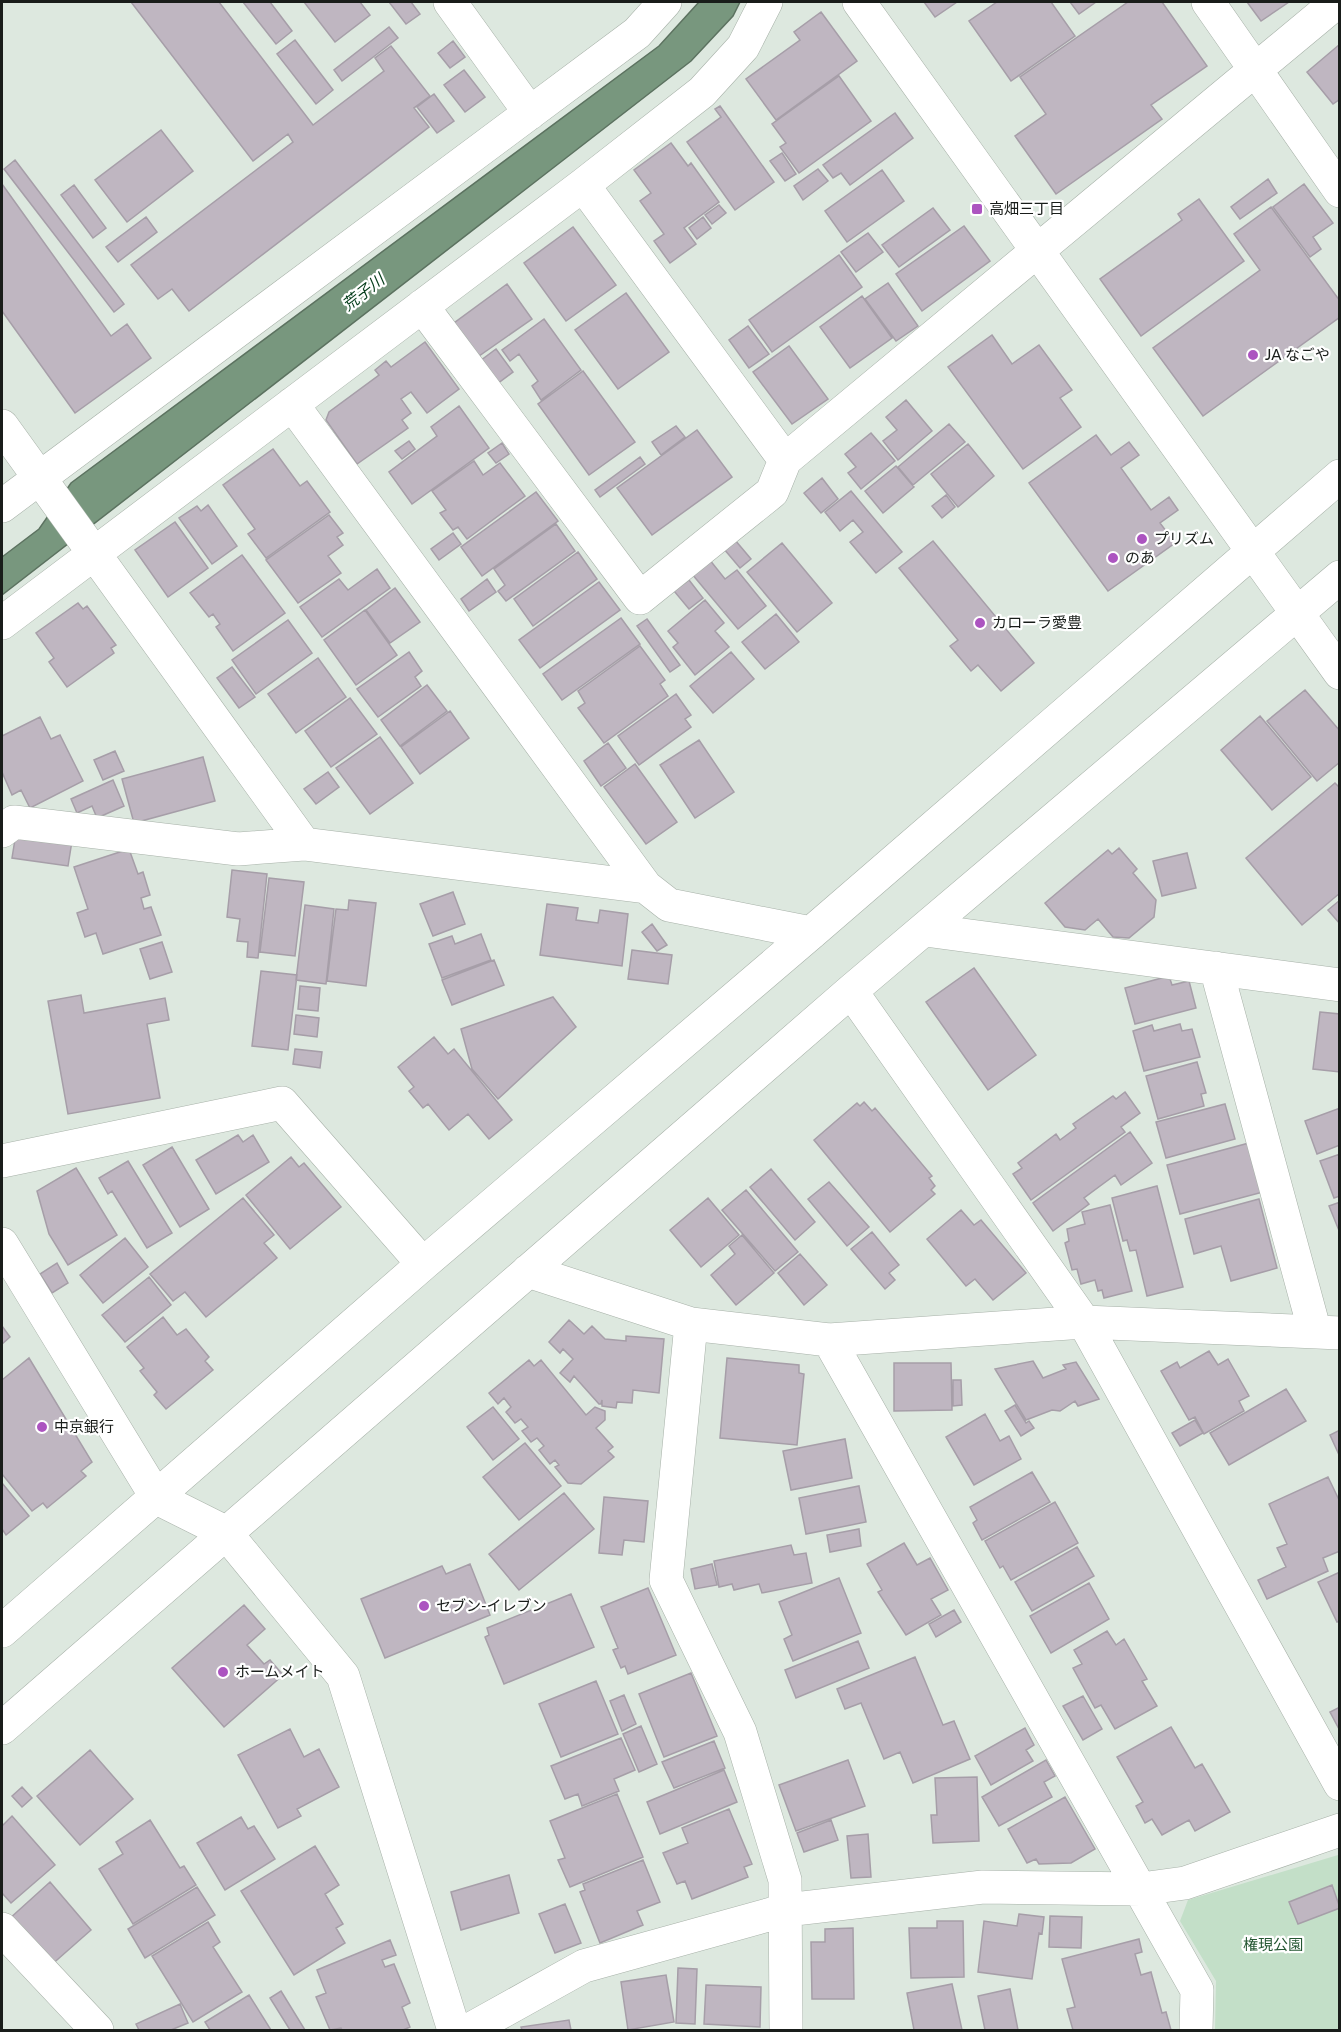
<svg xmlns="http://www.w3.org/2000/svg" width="1341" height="2032" font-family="Lato,'Noto Sans JP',sans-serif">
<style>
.green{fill:#c3dfc8}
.water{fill:#78977e;stroke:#5c7260;stroke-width:1.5}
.building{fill:#bfb6c1;stroke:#a69ea8;stroke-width:1.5}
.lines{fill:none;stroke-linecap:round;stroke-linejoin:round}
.minor-casing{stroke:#a7b1a8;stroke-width:34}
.minor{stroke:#fff;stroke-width:33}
.poi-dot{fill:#ac54c0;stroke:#fff;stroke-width:2}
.labels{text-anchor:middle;stroke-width:4.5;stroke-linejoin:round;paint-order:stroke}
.poi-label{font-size:15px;fill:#191d1a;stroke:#fff;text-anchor:start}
.park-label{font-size:15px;fill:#245732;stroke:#fff}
.water-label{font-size:16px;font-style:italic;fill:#013a17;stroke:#fff}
</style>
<rect width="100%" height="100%" fill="#dde8df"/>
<!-- green -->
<path class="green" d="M1338,1855L1339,2030H1215L1216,1981L1180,1921L1188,1900Z"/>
<!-- water -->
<path class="water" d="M699,2H740L733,16L691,61L2,595V557L39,529L71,483L659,46Z"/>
<!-- building -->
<path class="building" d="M131,2H219L313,125L384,71L375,58L391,46L430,96L414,108L429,127L189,311L172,289L158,299L131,265L293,142L288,134L253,161Z
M243,2H270L292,31L276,44Z
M304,2H360L370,15L335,42Z
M389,2H411L420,14L406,24Z
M924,2H957L935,17Z
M997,2H1051L1075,36L1011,81L969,21Z
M1070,2H1096L1079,14Z
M1128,2H1162L1207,66L1151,105L1162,119L1056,194L1015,136L1046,114L1020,77Z
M1247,2H1289L1261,21Z
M821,12L857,61L776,120L746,79L800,40L794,32Z
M389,27L398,38L342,81L334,70Z
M295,40L333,90L316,104L277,54Z
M453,41L465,57L450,68L438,53Z
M1340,44V99L1333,104L1307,72Z
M464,70L485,97L465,112L444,85Z
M839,76L871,121L799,173L780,147L786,143L772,124Z
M434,94L454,121L437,133L417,107Z
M720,106L774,182L735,210L687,142L721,117L715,109Z
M895,113L913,138L850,185L841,173L833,178L823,165Z
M161,130L193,171L127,222L95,180Z
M671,143L688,166L691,163L719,202L684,228L696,244L670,263L654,241L664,234L640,201L651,193L634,170Z
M782,153L796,174L785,181L770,161Z
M15,160L124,304L114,312L4,169Z
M818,169L828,181L803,200L794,186Z
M882,170L904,201L847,242L825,211Z
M1268,179L1277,193L1240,219L1231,207Z
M2,184L111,336L127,324L151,358L75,413L2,311Z
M1304,184L1333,223L1313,237L1321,249L1310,257L1273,207Z
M74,185L106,228L93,238L61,195Z
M1199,199L1244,261L1141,336L1100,279L1182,220L1178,214Z
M719,205L726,213L712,224L705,215Z
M1271,207L1340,301V317L1203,416L1153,348L1260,270L1234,234Z
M933,208L950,230L899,267L882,245Z
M146,217L157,232L118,262L106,247Z
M703,217L711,228L697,239L689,228Z
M964,226L990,261L922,311L896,274Z
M573,227L616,285L566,321L524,263Z
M868,233L883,252L856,272L841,252Z
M839,255L862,287L772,352L749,320Z
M888,283L918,326L896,341L865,299Z
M507,284L532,319L479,356L454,323Z
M626,293L669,352L618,389L575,330Z
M862,296L892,338L850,368L820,327Z
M544,319L581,370L541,400L532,386L538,381L519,354L510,361L502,350Z
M748,326L769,354L749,368L729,340Z
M992,335L1012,364L1039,345L1072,390L1060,398L1081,427L1023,469L948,367Z
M425,342L459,389L427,413L411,392L401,399L411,413L402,420L408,428L357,464L326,420L329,412L379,375L375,370L386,361L391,367Z
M789,346L828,399L792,424L753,372Z
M496,349L513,372L493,387L476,364Z
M583,371L635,442L589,475L538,404Z
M906,400L932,431L898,460L883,441L897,430L886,417Z
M459,406L489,448L412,504L389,472L437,436L431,427Z
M949,424L965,442L913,485L898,467Z
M676,426L685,437L661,455L652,442Z
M697,430L732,477L652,535L617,488Z
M871,433L895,461L861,489L848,473L856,467L845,454Z
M1096,435L1111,455L1129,442L1139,455L1121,468L1151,510L1169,497L1178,510L1160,523L1175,543L1108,591L1029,483Z
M409,441L415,449L402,459L395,451Z
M502,443L509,454L496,463L488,453Z
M968,444L994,476L958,507L931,474Z
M273,449L300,486L307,481L330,512L266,558L248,534L255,529L223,485Z
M640,457L645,464L600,497L595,490Z
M474,461L483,475L500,463L525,496L467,539L458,527L453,530L440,513L446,510L432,491Z
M896,466L914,487L883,513L865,491Z
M822,478L838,499L821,513L804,493Z
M851,491L902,552L876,573L850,542L863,532L853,520L840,531L825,512Z
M536,492L558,521L482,576L461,547Z
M946,495L955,507L942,518L932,506Z
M208,505L237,546L212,564L179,518L197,506L201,511Z
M329,515L343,533L337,537L343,545L328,556L341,573L298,603L266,560Z
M175,522L208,568L168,597L135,550Z
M556,524L575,551L506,601L498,591L505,585L494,569Z
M453,533L461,544L439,560L431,549Z
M735,540L751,559L740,568L724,549Z
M933,541L1034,663L1001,691L978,665L971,671L950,646L958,640L899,568Z
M782,543L832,603L797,632L747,572Z
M578,552L597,579L533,626L514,599Z
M242,555L285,613L233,651L216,627L220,624L213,614L209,617L190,593Z
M709,559L725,579L737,570L766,606L738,629L692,574Z
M377,569L390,588L322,637L300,607L339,579L348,590Z
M487,579L496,592L469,611L461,599Z
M689,580L703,598L689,609L674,591Z
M599,582L620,610L540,668L519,640Z
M395,588L420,622L390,643L366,610Z
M705,600L724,623L715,631L729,647L695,675L673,647L678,643L668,631Z
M78,603L83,609L87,606L116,645L111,648L114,653L67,687L49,662L54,658L36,633Z
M365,610L397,655L356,685L324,640Z
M776,614L799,642L765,669L742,642Z
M621,618L640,644L562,700L543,674Z
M647,619L680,665L670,672L637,626Z
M288,620L312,653L256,694L232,660Z
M640,646L665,680L660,684L668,696L604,743L578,708L585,703L578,691Z
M409,652L422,671L415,677L421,686L378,717L357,689Z
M731,652L754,679L713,713L690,686Z
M318,658L346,697L296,733L268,694Z
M232,667L255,697L239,708L217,678Z
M427,685L447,711L400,746L381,720Z
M1305,690L1340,731V762L1317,781L1267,721Z
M676,694L691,715L685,719L691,727L639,765L618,736Z
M350,698L377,734L331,767L305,731Z
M450,711L469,738L420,774L401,747Z
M1260,716L1311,777L1272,810L1221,750Z
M40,717L51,739L60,735L83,781L30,808L21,790L12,795L2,772V736Z
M380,737L413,783L370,814L336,768Z
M699,740L734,792L695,818L660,765Z
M608,743L626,768L601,786L584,761Z
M115,751L124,771L103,780L94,760Z
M203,757L215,801L134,823L122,779Z
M635,764L677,822L646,844L604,787Z
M328,772L339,787L316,804L304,789Z
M113,780L124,806L97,818L92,806L77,813L71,799Z
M1335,783L1340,788V893L1302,925L1246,858Z
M16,833L72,841L68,866L12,858Z
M1119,848L1137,869L1133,873L1156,900L1154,917L1129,938L1113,937L1098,919L1085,930L1065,927L1045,903L1108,850L1112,854Z
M129,849L138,874L143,872L150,895L141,898L144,909L151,907L161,935L103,954L96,933L85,937L77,913L88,909L74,867Z
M1187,853L1196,888L1162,896L1153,861Z
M232,870L267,874L258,958L247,957L248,942L237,941L240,919L227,917Z
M269,878L304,882L295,956L260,952Z
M453,892L465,924L433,936L420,904Z
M349,900L376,903L366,986L327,981L336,909L348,910Z
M1340,900V924L1328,910Z
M547,904L578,908L576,920L598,923L600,910L628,914L622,966L540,955Z
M305,905L334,909L326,984L296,980Z
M652,924L667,945L657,951L642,932Z
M481,934L491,960L442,978L429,944L452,936L455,944Z
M162,942L172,972L150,979L140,949Z
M632,950L672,955L668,984L628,979Z
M494,960L504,985L452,1005L442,980Z
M974,968L1036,1055L988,1090L926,1002Z
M261,971L297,975L288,1050L252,1046Z
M1169,976L1172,985L1189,981L1196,1008L1135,1024L1125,988Z
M300,986L320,988L318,1011L298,1009Z
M81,995L84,1013L165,998L169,1020L147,1024L160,1098L68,1114L48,1001Z
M553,997L576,1027L498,1099L472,1069L461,1029Z
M1320,1012L1340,1014V1072L1313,1069Z
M296,1015L319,1018L317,1037L294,1034Z
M1180,1024L1182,1031L1192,1029L1200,1057L1144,1071L1133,1031L1152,1025L1154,1031Z
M434,1037L448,1054L454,1049L512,1120L489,1139L468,1114L449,1130L428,1104L423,1108L409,1091L414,1087L398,1067Z
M295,1049L322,1052L320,1068L293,1064Z
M1197,1062L1206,1093L1201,1094L1204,1106L1158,1119L1146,1076Z
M1125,1092L1140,1113L1121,1127L1125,1132L1031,1200L1013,1174L1022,1168L1018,1163L1056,1134L1060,1140L1076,1128L1073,1124L1113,1096L1116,1099Z
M864,1102L872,1111L875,1108L932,1176L929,1178L935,1186L931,1190L935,1194L890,1232L814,1140L857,1103L860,1106Z
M1225,1104L1235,1139L1166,1158L1156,1122Z
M1340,1108V1145L1317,1154L1305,1121Z
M1130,1132L1152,1163L1121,1185L1115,1175L1084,1198L1089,1204L1053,1231L1033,1203Z
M238,1135L243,1142L253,1135L269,1162L216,1194L196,1160Z
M1249,1143L1263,1192L1180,1214L1167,1165Z
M172,1147L209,1209L180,1227L143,1165Z
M1340,1154V1196L1334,1198L1320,1161Z
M291,1157L299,1167L304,1163L341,1207L290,1249L246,1195Z
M128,1161L172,1233L147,1248L112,1191L108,1194L99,1178Z
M76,1168L117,1235L68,1265L49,1234L37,1191Z
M771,1169L815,1222L795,1240L750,1187Z
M829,1182L869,1227L847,1246L808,1199Z
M1157,1186L1183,1287L1147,1296L1136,1250L1130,1251L1127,1240L1123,1241L1112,1198Z
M746,1190L798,1252L775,1271L722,1210Z
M243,1198L274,1235L264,1243L277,1258L206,1317L185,1292L173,1301L150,1274Z
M708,1198L739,1235L701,1267L670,1230Z
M1259,1199L1277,1268L1231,1281L1221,1246L1194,1254L1185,1219Z
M1340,1202V1233L1329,1206Z
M1110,1205L1132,1291L1104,1298L1102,1290L1098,1291L1095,1280L1081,1284L1077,1269L1072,1270L1065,1243L1069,1241L1067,1229L1085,1224L1082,1212Z
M961,1210L974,1225L981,1220L1026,1273L993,1300L975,1279L966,1286L927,1239Z
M872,1232L899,1265L889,1273L895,1280L885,1289L851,1249Z
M742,1235L774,1273L736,1305L711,1275L735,1254L729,1246Z
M125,1238L148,1267L103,1303L80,1275Z
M800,1254L827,1285L804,1305L778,1273Z
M57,1263L68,1283L52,1293L40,1274Z
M149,1277L171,1305L125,1342L102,1315Z
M163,1317L177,1335L186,1329L209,1357L205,1361L213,1370L166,1409L154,1395L157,1392L140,1371L144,1368L127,1347Z
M569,1320L584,1334L592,1326L605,1339L626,1341V1336L664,1339L659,1393L633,1390L632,1403L617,1402L616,1408L602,1406V1400L601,1404H599L574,1376L570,1382L560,1373L573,1359L563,1349L560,1353L549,1342Z
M2,1326L10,1337L2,1344Z
M1209,1351L1218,1365L1228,1359L1249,1396L1239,1401L1244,1411L1204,1434L1195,1417L1189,1420L1161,1371L1177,1362L1180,1368Z
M29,1358L92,1462L81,1471L86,1476L47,1508L43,1503L32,1511L2,1474V1380Z
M727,1358L799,1365V1373L804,1374L797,1445L720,1438Z
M529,1360L534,1366L541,1360L586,1415L595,1407L605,1411V1420L596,1428L613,1447L608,1451L614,1457L581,1484L568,1483L555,1467L559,1465L555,1460L550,1464L539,1450L544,1446L537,1438L531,1442L522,1431L528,1427L521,1419L515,1423L506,1412L511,1407L504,1398L498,1404L489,1393Z
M1033,1361L1043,1378L1066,1369L1063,1365L1076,1362L1099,1399L1078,1406L1075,1401L1060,1411L1052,1410L1026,1420L995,1369Z
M894,1363H951L952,1410L894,1411Z
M953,1380H961L962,1405L953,1406Z
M1286,1389L1306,1421L1229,1465L1210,1433Z
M1015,1405L1026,1423L1029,1421L1034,1428L1021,1436L1005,1411Z
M493,1407L519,1439L493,1460L467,1427Z
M985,1414L1000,1441L1009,1436L1021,1459L974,1485L946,1437Z
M1195,1420L1203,1433L1180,1446L1172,1433Z
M1340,1430V1457L1330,1435Z
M845,1439L852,1478L791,1490L783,1451Z
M525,1443L561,1486L519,1520L483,1477Z
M1032,1472L1050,1502L982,1540L973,1523L977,1520L970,1507Z
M1328,1477L1340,1502V1551L1323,1558L1328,1571L1267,1599L1258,1580L1286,1567L1277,1548L1287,1544L1269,1504Z
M2,1483L29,1516L6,1535L2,1529Z
M859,1486L866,1522L806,1534L799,1498Z
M564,1493L594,1529L519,1590L489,1554Z
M604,1497L648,1501L644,1542L624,1540L622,1555L599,1553Z
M1055,1502L1078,1543L1011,1580L1003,1566L1000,1568L985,1541Z
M859,1529L861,1546L830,1552L827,1535Z
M904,1543L917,1565L930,1558L948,1590L931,1599L941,1615L906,1635L878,1592L882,1590L867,1564Z
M791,1545L794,1555L806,1553L812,1583L762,1593L759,1584L734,1590L732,1584L719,1587L714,1561Z
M1077,1547L1094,1576L1032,1611L1015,1582Z
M470,1564L490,1615L385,1658L361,1599L442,1566L446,1574Z
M712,1564L717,1585L695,1589L691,1569Z
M1340,1572V1621L1337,1622L1318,1582Z
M839,1578L861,1633L793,1661L784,1639L792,1635L779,1602Z
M1089,1583L1109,1619L1051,1653L1030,1616Z
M648,1588L676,1655L628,1674L625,1666L621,1668L613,1650L618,1648L601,1607Z
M571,1594L594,1647L504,1684L485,1637L489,1635L487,1628Z
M244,1605L265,1629L247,1645L264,1664L270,1660L283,1675L224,1727L172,1668Z
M954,1610L961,1622L936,1637L929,1624Z
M1107,1631L1116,1645L1124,1639L1147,1679L1142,1681L1157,1706L1115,1729L1101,1705L1095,1708L1073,1668L1082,1664L1074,1650Z
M858,1641L869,1668L796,1698L785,1670Z
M915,1657L943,1725L954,1721L970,1759L913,1783L900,1752L884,1759L861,1703L845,1709L837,1689Z
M691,1673L717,1736L664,1757L639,1694Z
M596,1681L618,1734L561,1757L539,1704Z
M624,1695L636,1724L622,1731L610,1701Z
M1083,1696L1102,1729L1083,1740L1063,1706Z
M1340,1707V1731L1330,1712Z
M641,1726L657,1764L639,1772L623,1734Z
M1171,1727L1195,1768L1202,1764L1230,1812L1195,1831L1189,1820L1162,1835L1152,1819L1145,1823L1136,1806L1143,1802L1117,1757Z
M1025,1728L1034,1745L1026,1750L1033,1761L991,1785L975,1756Z
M290,1729L304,1757L319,1749L339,1787L297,1809L301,1816L278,1828L238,1755Z
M621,1738L635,1770L614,1779L619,1791L582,1806L578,1794L565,1799L551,1766Z
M714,1741L725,1768L674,1788L662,1762Z
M90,1750L133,1799L80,1845L37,1796Z
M848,1760L865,1806L796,1831L779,1785Z
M1046,1760L1055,1776L1044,1782L1052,1797L999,1826L982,1797Z
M724,1770L737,1802L660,1834L647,1802Z
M977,1777L979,1841L933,1843L931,1815H937L935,1778Z
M22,1787L32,1798L22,1807L12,1796Z
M617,1794L643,1857L570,1887L558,1860L565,1858L550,1821Z
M1065,1797L1095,1849L1071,1863L1039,1864L1036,1859L1027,1863L1008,1829Z
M729,1809L752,1864L744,1867L748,1877L692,1899L685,1881L677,1884L663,1853L688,1843L682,1828Z
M12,1816L55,1865L11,1903L2,1893V1826Z
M241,1817L248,1829L254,1826L275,1859L225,1890L197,1843Z
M150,1820L180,1868L184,1866L196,1885L133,1924L99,1869L123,1854L116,1842Z
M831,1820L838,1840L804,1852L797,1833Z
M868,1834L871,1877L851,1878L847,1836Z
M315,1846L339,1885L325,1894L343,1924L336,1928L345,1943L294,1975L241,1891Z
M643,1860L660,1902L637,1911L643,1925L600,1943L580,1892L585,1890L583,1884Z
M509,1875L519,1913L461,1930L451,1892Z
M50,1882L91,1930L49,1967L8,1920Z
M1332,1885L1340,1908L1298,1924L1289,1902Z
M197,1887L215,1915L145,1958L128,1929Z
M565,1904L581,1943L555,1953L539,1914Z
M1019,1914L1044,1917L1042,1934L1039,1933L1032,1979L978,1972L984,1921L1017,1926Z
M1050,1916L1082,1917L1081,1948L1049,1947Z
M937,1921H963L964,1977L911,1978L909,1928H937Z
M208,1922L220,1942L213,1947L242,1992L193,2022L152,1956Z
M853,1928L854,1999H812L811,1942H825V1929Z
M1139,1939L1142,1952L1135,1954L1141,1975L1151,1972L1162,2013L1166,2012L1171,2030H1073L1067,2009L1075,2007L1062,1959Z
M390,1940L396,1955L382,1960L385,1967L394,1964L410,2003L402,2007L410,2027L403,2030H342L341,2028L330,2030L316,1997L326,1993L317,1970Z
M678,1968L697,1969L695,2024L676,2023Z
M666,1975L674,2022L628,2030L621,1982Z
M952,1984L962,2030H914L907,1993Z
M706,1985L761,1987L760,2027L704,2024Z
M1010,1989L1018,2030H985L978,1996Z
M281,1991L305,2030H290L270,1998Z
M249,1995L271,2030H210L205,2022Z
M180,2004L188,2023L171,2030H139L136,2024Z
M569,2020L571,2030H522L521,2027Z"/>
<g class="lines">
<!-- minor casing -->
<g class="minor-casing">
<path id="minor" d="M450,2L530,113
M859,2L1340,673
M1208,2L1340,191
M583,185L785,460L1337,2
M422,306L640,598L772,492L785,460
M292,404L646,887
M2,426L304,844
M2,506L637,33L665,2
M2,623L583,185L702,92L743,47L766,2
M2,831L14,822L238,849L304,844L646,887L669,905L811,933
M925,930L1340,985
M1216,968L1315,1332
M851,991L1084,1322L1340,1784
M2,1161L282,1103L423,1264
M2,1244L157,1498L225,1532L343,1676L454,2030
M528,1271L691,1324L829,1340L1084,1322L1340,1333
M691,1324L666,1580L740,1732L785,1880L786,2030
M829,1340L1197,1990L1196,2030
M2,1631L423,1264L811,933L1340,476
M2,1728L851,991L1340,577
M2,1929L97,2030
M469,2030L584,1966L786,1910L983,1887L1141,1889L1185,1883L1340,1830"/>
</g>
<!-- minor -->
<use href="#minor" class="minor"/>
</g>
<!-- markers -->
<g class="poi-dot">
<rect x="971" y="203" width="12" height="12" rx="3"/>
<circle cx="1253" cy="355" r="6"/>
<circle cx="1142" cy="539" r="6"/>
<circle cx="1113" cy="558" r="6"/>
<circle cx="980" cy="623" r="6"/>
<circle cx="42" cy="1427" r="6"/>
<circle cx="424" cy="1606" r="6"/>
<circle cx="223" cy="1672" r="6"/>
</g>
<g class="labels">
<!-- poi labels -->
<g class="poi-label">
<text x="989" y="214">高畑三丁目</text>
<text x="1265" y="360">JA なごや</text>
<text x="1154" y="544">プリズム</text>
<text x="1125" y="563">のあ</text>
<text x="992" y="628">カローラ愛豊</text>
<text x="54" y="1432">中京銀行</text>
<text x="436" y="1611">セブン-イレブン</text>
<text x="235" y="1677">ホームメイト</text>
</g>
<!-- park labels -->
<g class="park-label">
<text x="1273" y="1950">権現公園</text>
</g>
<!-- water labels -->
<g class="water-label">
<text transform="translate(363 292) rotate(-38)" y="6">荒子川</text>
</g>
</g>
<!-- border -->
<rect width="1341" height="2032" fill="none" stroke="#191d1a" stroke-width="6"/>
</svg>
